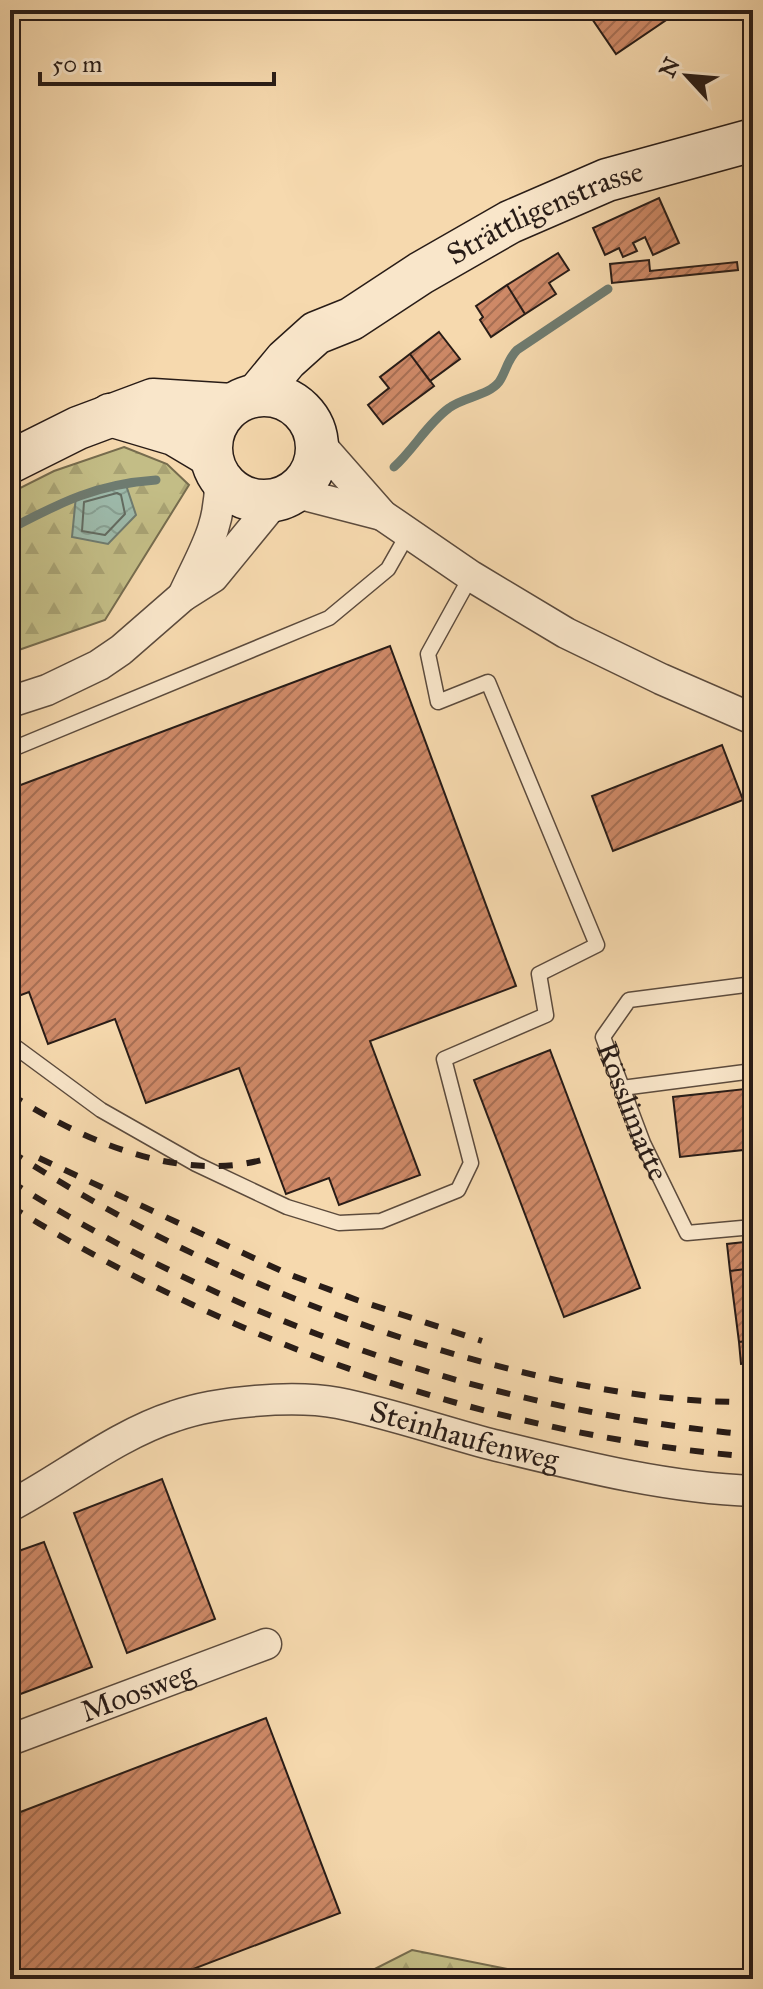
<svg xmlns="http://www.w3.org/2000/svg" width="763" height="1989" font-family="'IM FELL Great Primer',serif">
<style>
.forest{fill:url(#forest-firs);stroke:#766c4e;stroke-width:2}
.water{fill:url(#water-waves);stroke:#6e7b70;stroke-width:2}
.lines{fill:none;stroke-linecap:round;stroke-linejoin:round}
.shore{stroke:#626b61;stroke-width:2}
.stream{stroke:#6e7b70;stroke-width:9}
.building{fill:url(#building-hatch);stroke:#281c17;stroke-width:2}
.service-casing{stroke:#5c4b3d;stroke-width:17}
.minor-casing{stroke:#5c4b3d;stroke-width:33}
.secondary-casing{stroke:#281c17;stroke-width:45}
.service{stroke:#f9e6ca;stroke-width:14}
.minor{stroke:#f9e6ca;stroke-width:30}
.secondary{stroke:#f9e6ca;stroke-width:42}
.rail{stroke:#281c17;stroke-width:6;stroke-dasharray:14 14;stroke-linecap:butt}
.labels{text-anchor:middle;stroke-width:8;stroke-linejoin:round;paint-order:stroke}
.street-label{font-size:30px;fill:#281c17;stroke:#f9e6ca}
</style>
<defs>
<pattern id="forest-firs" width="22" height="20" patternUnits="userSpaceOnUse" patternTransform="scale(2)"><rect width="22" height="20" fill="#c3bd86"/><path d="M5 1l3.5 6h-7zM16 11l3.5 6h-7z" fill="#a8a273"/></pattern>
<pattern id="water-waves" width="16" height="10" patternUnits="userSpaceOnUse" patternTransform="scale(2)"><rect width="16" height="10" fill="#9dbaab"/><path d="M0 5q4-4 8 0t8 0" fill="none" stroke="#879f92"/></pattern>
<pattern id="building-hatch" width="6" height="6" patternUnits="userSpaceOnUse" patternTransform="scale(2)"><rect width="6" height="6" fill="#ce8967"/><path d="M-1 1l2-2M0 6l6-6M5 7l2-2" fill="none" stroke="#a76f54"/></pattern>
</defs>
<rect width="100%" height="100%" fill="#f6d9ae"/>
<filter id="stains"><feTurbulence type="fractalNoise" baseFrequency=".0025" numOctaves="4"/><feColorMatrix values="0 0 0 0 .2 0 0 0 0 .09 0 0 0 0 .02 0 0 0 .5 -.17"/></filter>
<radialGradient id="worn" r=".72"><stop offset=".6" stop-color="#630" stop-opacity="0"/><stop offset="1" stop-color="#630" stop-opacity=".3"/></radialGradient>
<!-- forest -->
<path class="forest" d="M124,447L167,464L189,485L105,620L10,653V493L54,471Z
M412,1950L558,1979H355Z"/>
<!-- water -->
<path class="water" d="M125,482L136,515L108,544L72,537L76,496Z"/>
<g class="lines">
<!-- shore -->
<path class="shore" d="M117,493L121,495L125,514L105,535L82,531L84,502Z"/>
<!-- stream -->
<path class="stream" d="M394,467C414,449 427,424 449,408C463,397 488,396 499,382C506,372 507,360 517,350L608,289
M10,529C61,502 97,484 156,480"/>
</g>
<!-- building -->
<path class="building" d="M586,10H681L616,54Z
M659,198L679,243L653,255L645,237L633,243L637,251L623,257L619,248L605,255L593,228Z
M558,253L569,270L549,283L556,294L525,314L507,285Z
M649,260L650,271L737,262L738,270L612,283L610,264Z
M507,285L525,314L491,337L480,320L483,317L476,306Z
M439,332L460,359L430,381L410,354Z
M410,354L434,386L383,424L368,405L389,388L380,377Z
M390,646L516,986L370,1041L420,1175L339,1205L329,1178L286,1194L239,1068L146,1103L115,1019L48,1044L29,992L10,999V789Z
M722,745L743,800L613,851L592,796Z
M550,1050L640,1288L564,1317L474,1080Z
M745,1089L752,1149L680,1157L673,1097Z
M753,1241V1268L730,1271L727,1244Z
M753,1268V1340L739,1342L730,1271Z
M753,1340V1363L741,1364L739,1342Z
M162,1479L215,1619L127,1653L74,1513Z
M44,1542L92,1667L10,1698V1554Z
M266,1718L340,1913L167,1979H24L10,1941V1816Z"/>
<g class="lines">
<!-- service casing -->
<g class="service-casing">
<g id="service">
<path d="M10,750L329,618L388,569L409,532"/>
<path id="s1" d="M753,984L629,1000L603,1037L643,1143L687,1233L753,1227"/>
<path d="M10,1043L101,1110L196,1164L287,1207L339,1223L381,1221L458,1190L471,1163L444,1059L546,1015L539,974L597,945L488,682L438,702L428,654L471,576"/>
<path d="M622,1088L753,1071"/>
</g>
</g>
<!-- minor casing -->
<g class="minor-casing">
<g id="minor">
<path d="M316,440L382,515L471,576L566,633L661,679L753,719"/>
<path d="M293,492L382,515"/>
<path d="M183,596C203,552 221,528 220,478"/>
<path d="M10,702L47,690L99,665L121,650L183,596L213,577L276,500"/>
<path id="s2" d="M10,1506C65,1477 116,1435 175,1416C217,1401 294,1395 338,1403C389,1413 440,1431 490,1444C576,1465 665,1488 753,1491"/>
<path id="s3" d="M10,1740L266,1644"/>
</g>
</g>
<!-- secondary casing -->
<g class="secondary-casing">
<g id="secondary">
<path id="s4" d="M257,395L286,360L316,333L351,319L421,273L510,222L607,180L753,140"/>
<circle cx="264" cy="448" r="53"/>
<path d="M110,415L174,434L211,456"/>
<path d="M10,462L78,428L153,400L232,405"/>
</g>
</g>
<!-- service -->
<use href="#service" class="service"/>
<!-- minor -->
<use href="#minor" class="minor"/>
<!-- secondary -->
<use href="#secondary" class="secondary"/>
<!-- rail -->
<path class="rail" d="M10,1094C83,1141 184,1186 272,1157
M10,1151C151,1241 300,1310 461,1356C557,1383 653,1403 753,1402
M39,1158L288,1274L357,1300L482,1341
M10,1181C233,1322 490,1411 753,1435
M10,1206C233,1344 491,1435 753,1457"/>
</g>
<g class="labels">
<!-- street labels -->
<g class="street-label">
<text dy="10" stroke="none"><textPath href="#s4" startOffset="346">Strättligenstrasse</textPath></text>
<text dy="10" stroke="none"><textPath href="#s1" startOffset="250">Rösslimatte</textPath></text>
<text dy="10" stroke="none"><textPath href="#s2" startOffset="484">Steinhaufenweg</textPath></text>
<text dy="10" stroke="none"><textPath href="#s3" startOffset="136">Moosweg</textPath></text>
</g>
</g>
<!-- margin -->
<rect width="763" height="1989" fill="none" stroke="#f6d9ae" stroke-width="40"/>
<rect x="12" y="12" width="739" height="1965" fill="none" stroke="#281c17" stroke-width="4"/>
<rect x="20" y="20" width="723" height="1949" fill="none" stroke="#281c17" stroke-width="2"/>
<!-- north arrow -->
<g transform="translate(687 76) rotate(296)" stroke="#f9e6ca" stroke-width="6" paint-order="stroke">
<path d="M0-6L14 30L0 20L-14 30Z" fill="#281c17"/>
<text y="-12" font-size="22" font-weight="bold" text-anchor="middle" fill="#281c17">N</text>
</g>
<!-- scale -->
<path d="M40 72v12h234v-12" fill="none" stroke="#281c17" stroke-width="4"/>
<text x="52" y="72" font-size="24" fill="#281c17" stroke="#f9e6ca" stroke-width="6" paint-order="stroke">50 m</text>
<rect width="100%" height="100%" filter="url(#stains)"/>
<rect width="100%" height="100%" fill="url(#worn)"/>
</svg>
